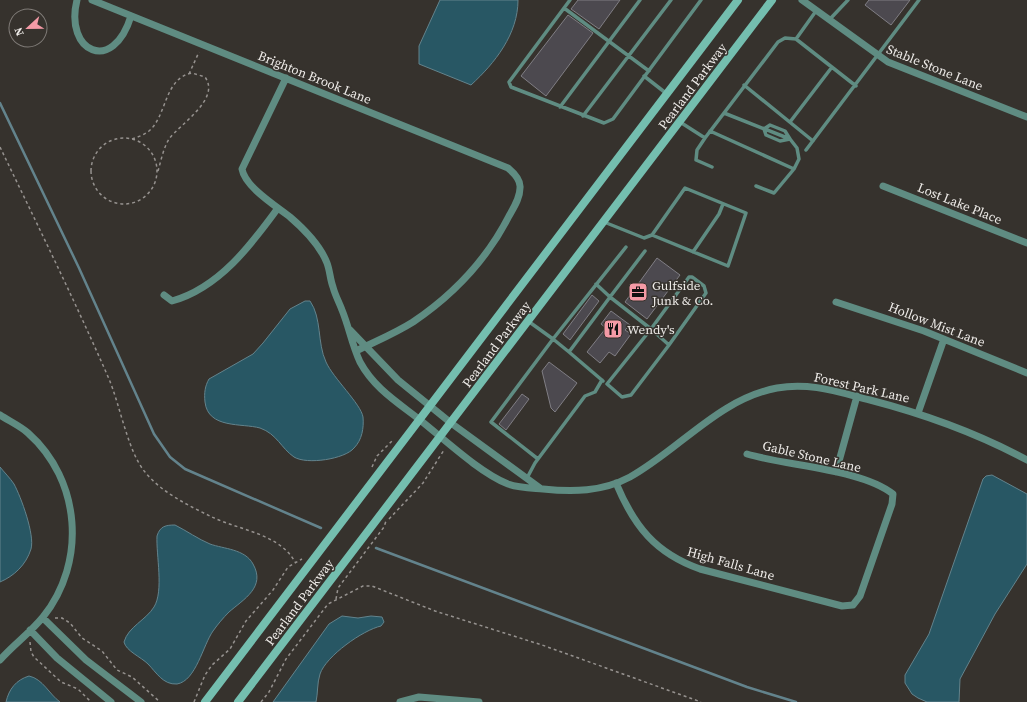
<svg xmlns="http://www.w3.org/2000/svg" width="1027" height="702" font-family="'Source Serif 4',serif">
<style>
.water{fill:#285764;stroke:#63838c}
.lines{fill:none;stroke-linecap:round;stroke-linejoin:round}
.stream{stroke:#63838c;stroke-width:2.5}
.building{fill:#4c494f;stroke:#807e84}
.path{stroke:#96928f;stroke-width:1.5;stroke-dasharray:3 3;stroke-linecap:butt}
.lane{stroke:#5f8c82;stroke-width:3.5}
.street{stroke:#5f8c82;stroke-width:7}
.secondary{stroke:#74beaf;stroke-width:8}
.labels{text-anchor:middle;stroke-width:3;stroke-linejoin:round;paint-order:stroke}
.street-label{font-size:13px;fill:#eeebe8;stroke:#36322d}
.poi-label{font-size:13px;fill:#eeebe8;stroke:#36322d;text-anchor:start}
</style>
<rect width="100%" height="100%" fill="#36322d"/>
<!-- water -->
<path class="water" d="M440,0H518C518,34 495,63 471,85L419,64V46Z
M305,301H310C322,318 317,343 326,362C333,378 361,404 363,417C364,428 362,440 354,448C345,459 307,465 294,457C281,448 277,434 260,428C242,423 208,429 205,402C204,393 205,386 209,379L253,354L263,343L290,309Z
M0,467C4,472 10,478 14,484C21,497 35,535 31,549C26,565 14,576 0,582Z
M992,475L1027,494V564L995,614L960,679L959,702H927L918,698L912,694L905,683V675L929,634L983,479L986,476Z
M175,525C187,531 198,539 210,544C224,549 245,549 253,564C266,587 244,599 229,612C223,618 218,624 213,631C203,645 196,681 177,684C163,685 156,672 148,664C141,657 126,651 124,642C128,627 146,620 154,607C164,591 156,555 157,536C160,526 166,525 175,525Z
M342,616L358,618L371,616L382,617L384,622L381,626C363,630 326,656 320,674C317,683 318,693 316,702H273L329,624Z
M29,676C43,679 49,694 60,702H6C9,689 16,680 29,676Z"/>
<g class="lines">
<!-- stream -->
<path class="stream" d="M0,103L79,268L154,434L170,457L185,469L321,528
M376,548L747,687L796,702"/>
</g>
<!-- building -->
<path class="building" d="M578,0H620L599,29L571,9Z
M869,0H910L891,25L865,5Z
M568,15L593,33L546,96L521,76Z
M657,258L680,275L647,319L625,302Z
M592,295L599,301L570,340L563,334Z
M611,311L630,325L625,330L631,334L615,356L609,352L600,363L587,352L606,328L601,324Z
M549,362L577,383L555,412L551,408L542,371Z
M522,394L529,399L506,430L499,424Z"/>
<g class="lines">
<!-- path -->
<path class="path" d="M189,74L199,52
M91 171a33 33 0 1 1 66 0a33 33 0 1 1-66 0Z
M132,139C138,137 144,135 149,131C167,116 164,78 192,73L205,77C221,99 180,124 169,139C163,149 161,161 158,171
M0,147C37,224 75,301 109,379C120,405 128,452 145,472C161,492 189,506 212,517C239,530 280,534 295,562
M372,467L377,456L392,441
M389,519L423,483L444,450
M336,599L338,588L384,527L386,521
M55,618H62L70,623L82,638L102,651L117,670L132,677L160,702
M30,642L31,652L34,657L61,682L78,689L91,702
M194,702L205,675L212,665L230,649L246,621L273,590L288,567L302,559
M261,702L269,692L286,659L328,604L363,586H372L435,611L542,645L701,702"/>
<!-- lane -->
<path class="lane" d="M570,0L509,82L511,87L604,123L613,119L701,0
M564,8L649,71
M830,19L848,0
M796,39L816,11
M644,76L667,94
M744,85L813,141
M560,107L640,0
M724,113L790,139L797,148L799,159L794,169L774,193L756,186
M583,116L671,0
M680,122L705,138L778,42L785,38L796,39L856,86
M790,122L832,67
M770,125L785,131L790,139L780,141L766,135L764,129Z
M710,131L794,169
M705,138L697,150L696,160L712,167
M806,150L919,0
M604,222L644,238L652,235L685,188L746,213L728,266L652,235
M693,252L719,214L723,204
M596,284L610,297L645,251
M528,321L553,339L626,247
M569,352L603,381
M538,459L491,422L553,339L569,352L610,297L651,329L689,277H692L704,286L706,293L669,345L651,329L607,384L622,397L631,395L669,345
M527,478L535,463L585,396L595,392L602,380"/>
<!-- street -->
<path class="street" d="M77,0C64,52 113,75 131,16
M92,0L508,168C514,173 521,180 520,188C520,198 514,207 509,216C487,259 453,295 413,322C394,334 376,341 356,351
M802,0L888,62L1027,117
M286,78L242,169C245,187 276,206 290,217C304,229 320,245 327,263C330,271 330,279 333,287C335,295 339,302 342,310C349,327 352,345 360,362C374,388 397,402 420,420C444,439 480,473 508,484C519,488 531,488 543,489C572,492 602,492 630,477C680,449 719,399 777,388C810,382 838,392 870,400C924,414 977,433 1027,460
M883,186L1027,243
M164,295L172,301C219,288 251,245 278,208
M836,302L924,331L1027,373
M350,330L398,380L451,423L540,488
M918,413L944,339
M0,415C9,421 20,426 28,433C81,480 87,562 43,617C30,633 13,645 0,660
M836,472L857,396
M616,483C634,526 655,553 700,569L842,606L853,605L860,596L892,504L893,494C862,469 787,466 747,454
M43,618L86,660L141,702
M30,630L57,658L111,702
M400,702L419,697L479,702"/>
<!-- secondary -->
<path class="secondary" d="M205,702L738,0
M238,702L772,0"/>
</g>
<!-- icons -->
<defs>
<g id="office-square" transform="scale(1)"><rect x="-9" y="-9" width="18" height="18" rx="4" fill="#f49aa6" stroke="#36322d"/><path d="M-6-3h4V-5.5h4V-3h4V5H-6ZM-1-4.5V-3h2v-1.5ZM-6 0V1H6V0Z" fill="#111"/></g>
<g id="restaurant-square" transform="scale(1)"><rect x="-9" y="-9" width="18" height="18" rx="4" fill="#f49aa6" stroke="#36322d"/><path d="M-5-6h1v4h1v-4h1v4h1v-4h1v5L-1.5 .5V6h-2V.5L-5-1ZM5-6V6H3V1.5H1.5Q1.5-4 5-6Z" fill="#111"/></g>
</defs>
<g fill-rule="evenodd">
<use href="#office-square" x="638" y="292"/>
<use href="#restaurant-square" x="613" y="329"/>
</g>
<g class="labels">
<!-- street labels -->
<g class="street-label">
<text transform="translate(935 67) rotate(22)" y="5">Stable Stone Lane</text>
<text transform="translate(315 77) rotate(22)" y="5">Brighton Brook Lane</text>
<text transform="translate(692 86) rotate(-53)" y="5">Pearland Parkway</text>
<text transform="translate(960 203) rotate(22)" y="5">Lost Lake Place</text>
<text transform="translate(937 324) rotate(21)" y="5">Hollow Mist Lane</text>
<text transform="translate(496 344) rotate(-53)" y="5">Pearland Parkway</text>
<text transform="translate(862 387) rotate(13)" y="5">Forest Park Lane</text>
<text transform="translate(812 456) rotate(13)" y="5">Gable Stone Lane</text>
<text transform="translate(731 563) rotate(16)" y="5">High Falls Lane</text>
<text transform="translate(299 602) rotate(-53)" y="5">Pearland Parkway</text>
</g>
<!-- poi labels -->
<g class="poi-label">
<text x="652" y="290">Gulfside<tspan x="652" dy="15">Junk &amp; Co.</tspan></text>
<text x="627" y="334">Wendy's</text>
</g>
</g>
<!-- north arrow -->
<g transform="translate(28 28) rotate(248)"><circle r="19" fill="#36322d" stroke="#807c78"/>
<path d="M0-3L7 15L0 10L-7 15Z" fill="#f49aa6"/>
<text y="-6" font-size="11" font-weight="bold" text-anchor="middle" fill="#eeebe8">N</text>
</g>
</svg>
